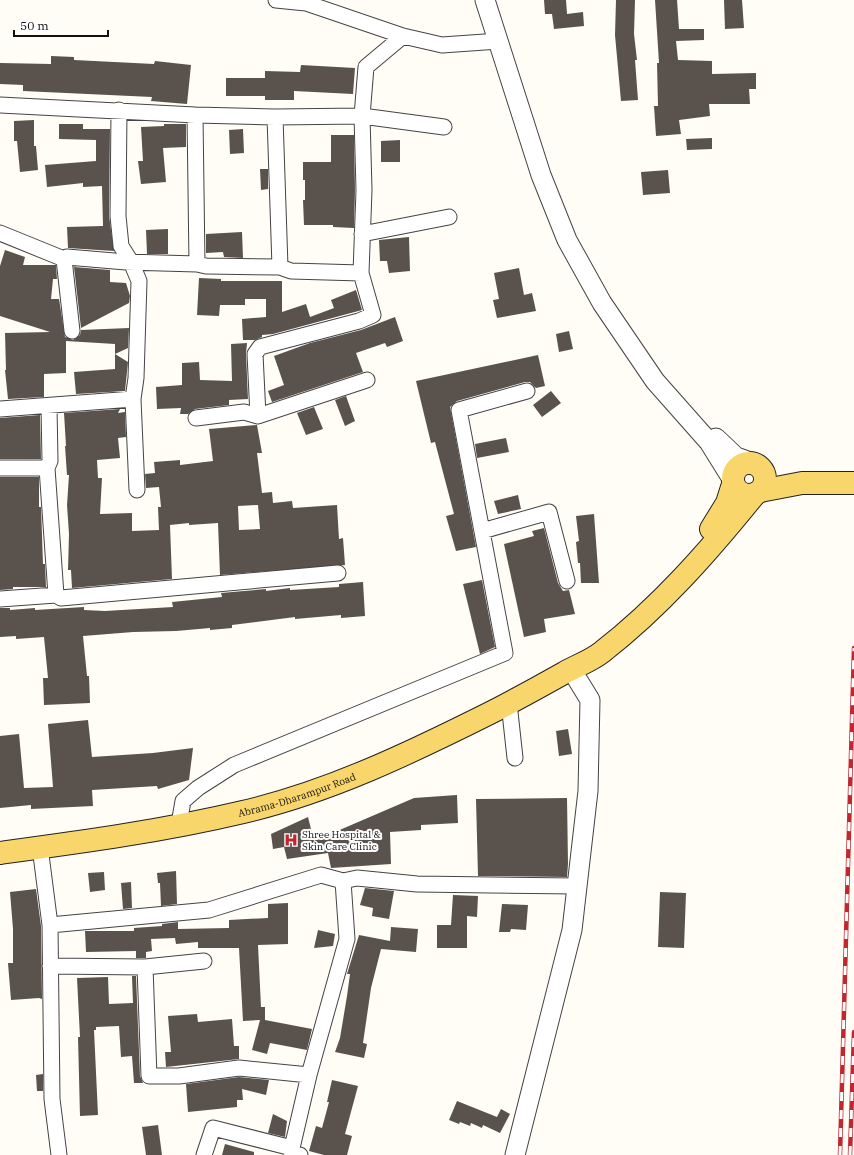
<svg xmlns="http://www.w3.org/2000/svg" width="854" height="1155" font-family="'IBM Plex Serif',serif">
<style>
.building{fill:#5a524d;fill-rule:evenodd}
.lines{fill:none;stroke-linecap:round;stroke-linejoin:round}
.minor-casing{stroke:#444;stroke-width:17}
.tertiary-casing{stroke:#444;stroke-width:21}
.primary-casing{stroke:#222;stroke-width:24}
.minor{stroke:#fff;stroke-width:15}
.tertiary{stroke:#fff;stroke-width:19}
.primary{stroke:#f9d66b;stroke-width:22}
.rail-casing{stroke:#c4262e;stroke-width:4.5}
.rail{stroke:#fff;stroke-width:3;stroke-dasharray:9;stroke-linecap:butt}
.labels{text-anchor:middle;stroke-width:4;stroke-linejoin:round;paint-order:stroke}
.street-label{font-size:10px;fill:#111;stroke:#fff}
.poi-label{font-size:10px;fill:#111;stroke:#fff;text-anchor:start}
</style>
<rect width="100%" height="100%" fill="#fffdf5"/>
<!-- building -->
<path class="building" d="M544,0H566L567,14L583,12L584,26L554,29L552,14H545Z
M616,0H635L634,34L637,60H635L638,100L621,101L615,35Z
M655,0H677L679,29H704V40L676,41L678,60L712,61V74L756,73V89H749L750,104H709L710,116L679,120L681,134L656,136L654,106H658L657,63H659Z
M724,0H742L744,28L725,29Z
M51,56L74,57V60L154,64L155,61L191,65L187,104L151,101L152,97L23,91V85L0,84V63L51,64Z
M301,65L355,68L353,94L294,91V100H265V96H226V78H265V71L300,72Z
M34,120V146H36L38,170L20,172L17,141H14V121Z
M59,124H83V129H110L109,216L114,251L68,248L67,227L103,226L102,186L83,187V183L47,187L45,165L96,161V140L59,139Z
M164,124H186V147L163,148L166,182L141,184L138,161H143L141,127L164,126Z
M243,129L244,153L230,154L229,130Z
M331,135H354L355,190L354,228L333,227V225H304L303,200H305V180H303V162H331Z
M712,138V149L687,150L686,139Z
M400,140V162H381V141Z
M260,169H268V189L261,190Z
M668,170L670,193L643,195L641,172Z
M168,229V254H147L146,230Z
M242,232L243,258L224,257L223,252L206,253V234Z
M409,237L410,271L389,273L387,261H380L379,240Z
M5,250L25,257L23,265H56L57,279H53L51,299H59L65,337L73,340L80,335L81,330L129,328L128,348L115,354V344L66,341V373L44,374V397L8,399L5,370H6L5,333L50,332L0,316V266Z
M74,267L110,270V282L126,283L130,296L129,303L81,328Z
M519,268L524,295L532,293L536,311L497,318L493,300L499,299L494,273Z
M199,278L221,279V281H282V312L306,304L310,317L334,308L331,300L356,290L362,310L273,334L262,335V337L255,340H243L242,319L266,317V299H245V305H220L219,316L197,315Z
M395,317L403,341L387,347L385,343L356,353L363,372L272,402L268,391L284,385L274,356L310,343L361,330Z
M569,331L573,349L559,352L556,334Z
M247,343L246,354L248,399L229,400V405L195,409L188,414H180L181,408L157,409L156,387L182,385V363L199,362L200,380L232,381L231,344Z
M115,354L128,362L125,391L76,394L74,372L115,369Z
M538,355L545,386L536,388L530,382H525L457,401L450,407L476,547L456,551L446,516L454,514L435,442L431,443L416,381Z
M551,391L561,403L542,417L533,405Z
M346,396L355,421L345,426L335,400Z
M314,407L323,429L306,435L297,413Z
M120,409L118,413L125,412L126,437L118,438L120,458L97,460L98,478H102L100,514L132,513V531L159,530L158,507H161L159,487L146,488L145,474L155,473L154,462L180,460V465L213,461L209,429L257,425L262,453H257L262,493L272,492L273,503L292,501L293,508L337,505L339,539L343,538L345,565L220,575L218,523L189,525V523L170,525L172,579L72,588L71,570H68L69,534L67,505L69,475H67L65,446H66L64,413ZM258,505L260,529L239,530L238,506Z
M40,415L41,459H0V418Z
M506,438L509,452L477,458L475,444Z
M0,477H39V507H41L43,564H45L46,587H13V589L0,590Z
M518,495L521,509L498,514L494,501Z
M594,514L599,583H581L580,563H578L576,542L579,541L576,516Z
M544,528L558,583L563,591L569,590L575,614L544,619L546,632L524,637L504,544L534,536L532,531Z
M482,580L495,647L480,654L463,584Z
M363,582L365,616L341,618V615L295,619V617L232,625V628L210,630V628L176,631L133,632L83,636L87,676H89L90,703L44,705L43,678H48L44,637L16,639V636L0,637V608H10V610L35,608V610L84,607V610L105,611L173,607L172,602L222,597L221,593L266,589V591L290,588V590L339,587V584Z
M88,720L92,757L153,753L193,748L189,780L158,789L157,786L92,790L93,806L31,809V805L0,808V736L19,734L24,788L53,787L48,724Z
M568,729L572,754L559,756L556,731Z
M457,795L458,823L421,825V830L390,832L391,864L331,868L328,853L287,859L284,847L273,849L271,834L308,817L314,841L414,798Z
M567,798L568,864L567,877L478,876L476,799Z
M176,871L177,904L161,906L160,883H158L157,873Z
M104,872L105,890L90,892L88,873Z
M131,882L132,908L123,909L121,883Z
M365,888L394,891L389,919L372,916L373,908L360,905Z
M36,889L41,926L42,999L39,998L11,1000L8,963H13V929L10,892Z
M660,892L686,893L684,948L658,947Z
M453,895L478,896L477,917L467,916V948H437V925H451Z
M288,903V944L258,945L261,1007H265V1020L312,1029L307,1050L270,1043L267,1054L252,1050L260,1020L243,1021L239,948H198V942L176,944L175,938L151,939L152,951L146,952V958H136V951L86,952L85,931H134V928L162,926V924L178,922V929L229,928V920L268,918V904Z
M502,904L528,905L526,930L511,929L510,932H499Z
M391,927L418,929L416,952L381,949L371,988L363,1043L367,1044L364,1058L335,1052L340,1038L347,996L350,974H347L359,935L390,941Z
M318,930L335,934L333,946L314,948Z
M132,976H136L140,1076L143,1083H134L132,1056L121,1057L119,1026L96,1027V1030H94L98,1115L80,1116L78,1037H80L77,978L108,977L109,1004L133,1003Z
M197,1014L198,1022L232,1019L234,1046H239V1059L166,1067L165,1052H171L168,1016Z
M43,1074V1091H37L36,1075Z
M239,1077L269,1080L266,1095L242,1089L243,1100H237V1107L188,1112L186,1084Z
M332,1080L358,1086L345,1134L352,1136L347,1155H324L309,1151L316,1126L322,1128L329,1102H327Z
M457,1101L497,1117L501,1109L510,1114L500,1133L483,1125L482,1128L471,1123L470,1126L460,1122L459,1124L449,1120Z
M273,1114L287,1121L285,1137L268,1133Z
M158,1125L162,1155H146L142,1127Z
M225,1144L254,1152V1155H222Z"/>
<g class="lines">
<!-- minor casing -->
<g class="minor-casing">
<path id="minor" d="M276,0L306,3L403,36L442,45L499,41
M0,105L195,115
M119,110L118,216L121,246L131,262L139,281L136,378L133,399L137,490
M275,117L280,267
M0,233L64,259L67,257L126,262L197,264L206,266L280,267L291,271L361,273
M362,234L449,217
M64,259L72,331
M197,264L195,115L275,117L362,116L444,127
M49,407L50,461L47,468L56,595
M0,409L133,399
M258,416L255,354L260,347L359,321L373,315L361,273L364,190L362,116L366,67L403,36
M196,418L244,412L258,416L367,380
M0,468H47
M482,531L549,512L567,581
M0,599L56,595L61,598L338,573
M509,703L515,758
M179,824L183,801L198,788L234,765L505,653L459,410L527,391
M40,847L50,925L52,1099L59,1155
M50,925L209,910L321,875L343,881L357,878L417,884L577,886
M50,966L145,967L204,961
M145,967L149,1076H179L239,1068L309,1075
M204,1155L213,1128L292,1148
M300,1155L291,1153L292,1148L309,1075L347,939L343,881"/>
</g>
<!-- tertiary casing -->
<g class="tertiary-casing">
<path id="tertiary" d="M485,0L541,175L567,240L602,303L655,381L709,442L732,479
M716,438L736,457L750,462
M515,1155L572,930L588,791L590,700L571,669"/>
</g>
<!-- primary casing -->
<g class="primary-casing">
<g id="primary">
<circle cx="749" cy="479" r="16"/>
<path d="M760,491L802,483H854"/>
<path d="M711,529L727,503L733,484"/>
<path id="s1" d="M0,853C81,842 163,831 243,812C329,792 410,753 488,714C514,701 539,687 564,673C576,666 591,661 602,652C660,607 709,551 755,494"/>
</g>
</g>
<!-- minor -->
<use href="#minor" class="minor"/>
<!-- tertiary -->
<use href="#tertiary" class="tertiary"/>
<!-- primary -->
<use href="#primary" class="primary"/>
<!-- rail casing -->
<g class="rail-casing">
<path id="rail" d="M840,1155L854,648
M850,1155L854,1032"/>
</g>
<!-- rail -->
<use href="#rail" class="rail"/>
</g>
<!-- icons -->
<defs>
<g id="hospital-bare" transform="scale(1.08)"><path d="M-5-5h3v3.5h4V-5h3V5h-3V1.5h-4V5h-3Z" fill="#c4262e" stroke="#fff" stroke-width="2.5" paint-order="stroke"/></g>
</defs>
<g fill-rule="evenodd">
<use href="#hospital-bare" x="291" y="840"/>
</g>
<g class="labels">
<!-- street labels -->
<g class="street-label">
<text dy="4" stroke="none"><textPath href="#s1" startOffset="303">Abrama-Dharampur Road</textPath></text>
</g>
<!-- poi labels -->
<g class="poi-label">
<text x="302" y="838">Shree Hospital &amp;<tspan x="302" dy="12">Skin Care Clinic</tspan></text>
</g>
</g>
<!-- scale -->
<path d="M14 30v6h94v-6" fill="none" stroke="#111111" stroke-width="2"/>
<text x="20" y="30" font-size="12" fill="#111111" stroke="#ffffff" stroke-width="3" paint-order="stroke">50 m</text>
</svg>
